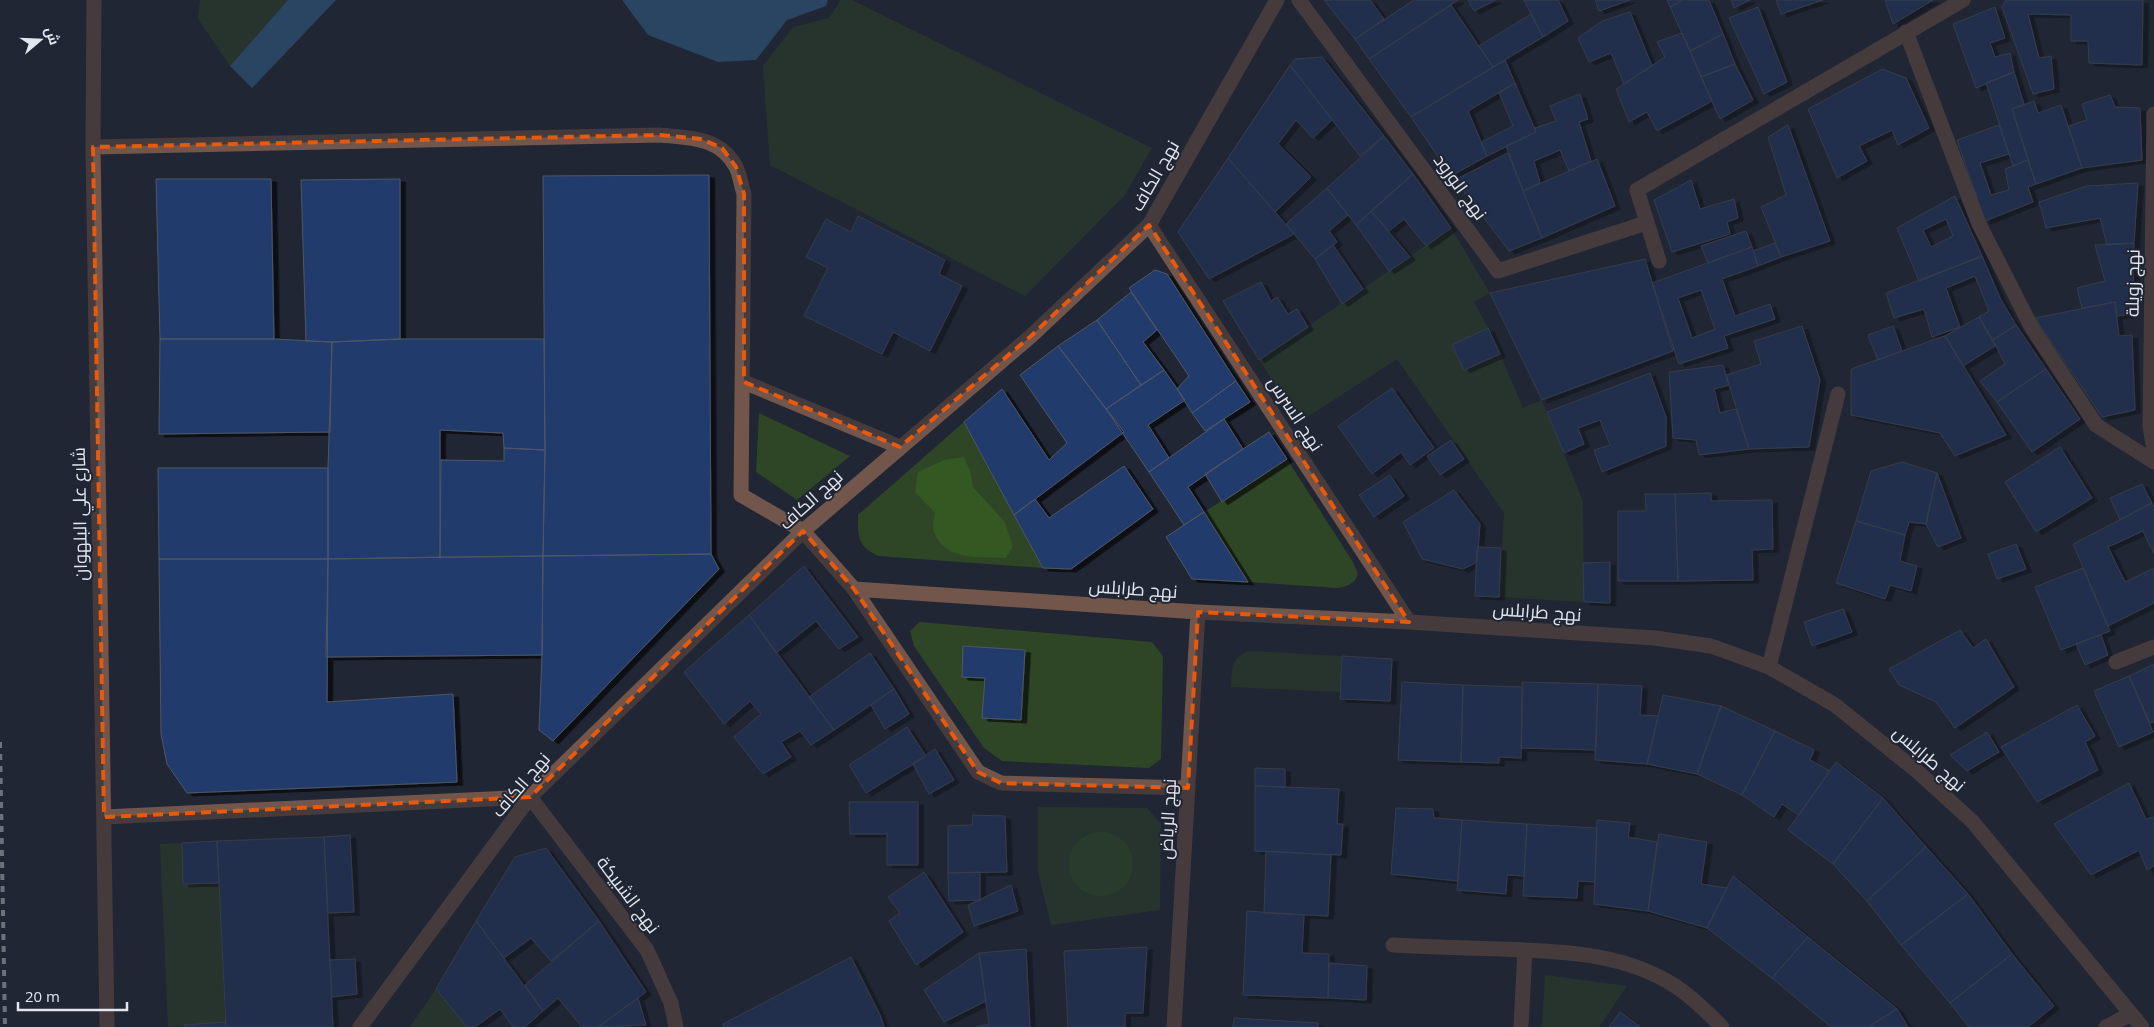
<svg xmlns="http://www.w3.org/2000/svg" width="2154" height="1027" font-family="'Open Sans',Cairo,sans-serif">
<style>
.green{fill:#2f4626}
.forest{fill:#335822}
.water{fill:#366b99}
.building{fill:#223b6d;stroke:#4f5764;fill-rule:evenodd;filter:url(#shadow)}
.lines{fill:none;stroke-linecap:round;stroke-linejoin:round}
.minor{stroke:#72554b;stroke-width:15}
.rail{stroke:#c9cdd6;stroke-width:4;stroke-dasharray:6 6;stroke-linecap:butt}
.marked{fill:none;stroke:#e8590c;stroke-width:4;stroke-dasharray:10 6;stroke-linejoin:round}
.labels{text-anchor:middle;stroke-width:4;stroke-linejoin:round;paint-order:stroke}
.street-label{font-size:18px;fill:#e2e6ef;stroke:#202633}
</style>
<defs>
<filter id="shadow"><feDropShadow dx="5.5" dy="3" stdDeviation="0" flood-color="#0009"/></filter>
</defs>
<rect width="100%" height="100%" fill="#202633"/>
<!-- green -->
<path class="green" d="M200,0H288L230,66L198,19Z
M841,0H852L1152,148L1125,195L1025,296L770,165L763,66L793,27L829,18Z
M1451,228L1490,293L1474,302L1488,328L1452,345L1464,370L1500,354L1523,408L1542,400L1583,501L1584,602L1499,597L1504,513L1397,359L1301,421L1259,360Z
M759,413L850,456L797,500L756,472Z
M964,422L1043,568L878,556C857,546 858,536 858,515Z
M1287,459L1353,562L1358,574C1355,584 1347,586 1338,588L1248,582L1204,512Z
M919,622L1152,642L1163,656L1161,759L1149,768L1002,761L984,748L914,646L910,631Z
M1250,651L1342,656L1340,692L1231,687C1232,670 1231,656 1250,651Z
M1038,807L1147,808L1161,824L1160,910L1051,925L1038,872Z
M182,843L184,884L219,883L225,1022L168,1027L160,844Z
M1545,975L1627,986L1599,1027H1542Z
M436,989L467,1027H410Z"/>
<!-- forest -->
<path class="forest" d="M964,457L970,471L973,487L1004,521L1013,546L1006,558C981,557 944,561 934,532C932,527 934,518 935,513L915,492L918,472L944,460Z
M1069 864a32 32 0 1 1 64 0a32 32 0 1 1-64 0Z"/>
<!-- water -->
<path class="water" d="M288,0H336L252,88L230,66Z
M622,0H828L826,6L787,20L756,60L718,62L648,35Z"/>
<!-- building -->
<path class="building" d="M1324,0H1370L1384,19L1355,39Z
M1414,0H1458L1369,59L1355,39Z
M1468,0H1496L1474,11Z
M1524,0H1558L1568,21L1543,37Z
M1595,0H1630L1599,11Z
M1667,0H1683L1670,7Z
M1683,0H1709L1723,34L1690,51L1670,7Z
M1731,0H1750L1734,8Z
M1776,0H1823L1781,14Z
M1885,0H1933L1893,24Z
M2006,0H2143L2142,65L2089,63L2088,41H2071V15L2028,14L2039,58L2051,56L2054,89L2033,94L2002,7Z
M1451,5L1493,67L1411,117L1369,59Z
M1758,7L1787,82L1764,94L1729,18Z
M1995,7L2005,38L1990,43L1995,57L2010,53L2014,72L1976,88L1953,24Z
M1630,12L1652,66L1624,84L1611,53L1589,62L1578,38L1602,21Z
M1531,14L1543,37L1493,67L1479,46Z
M1682,33L1712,101L1657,131L1647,112L1629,122L1616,89L1665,57L1657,42Z
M1723,34L1735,64L1701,77L1690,51Z
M1322,57L1384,136L1360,156L1290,65L1295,59Z
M1505,60L1515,83L1468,111L1487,156L1451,176L1411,117Z
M1735,64L1753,100L1720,119L1701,77Z
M1290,65L1332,120L1313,138L1296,120L1278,144L1311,177L1275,212L1228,158Z
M1882,69L1906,78L1929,128L1898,145L1892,130L1859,146L1867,161L1837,178L1808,109Z
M2014,72L2024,104L2012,109L2028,160L2013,166L1986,83Z
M1515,83L1536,132L1487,156L1481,142L1513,126L1499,93Z
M1580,94L1588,119L1579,122L1591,161L1569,171L1560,150L1534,161L1540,183L1523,191L1506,146L1536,132L1535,128L1556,121L1550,106Z
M2110,95L2115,107L2140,108L2142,160L2082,168L2068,126L2087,120L2082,104Z
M2034,101L2038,113L2061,105L2082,168L2036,184L2012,109Z
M1788,125L1830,241L1781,257L1761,207L1786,195L1768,137Z
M1999,125L2009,154L1980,163L1991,195L2009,190L2005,169L2028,160L2036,184L2028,187L2033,202L1985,221L1957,140Z
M1384,136L1413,174L1356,225L1327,188Z
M1508,153L1542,238L1509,251L1455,180Z
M1228,158L1294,234L1209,279L1178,232Z
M1597,159L1615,206L1542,238L1523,191Z
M1413,174L1451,228L1426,246L1404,219L1389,231L1371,211Z
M709,175L711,554L543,556L545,450L543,176Z
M156,179H271L274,339H160Z
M400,179V339L332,342L306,341L301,180Z
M1691,180L1700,209L1734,199L1738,218L1727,222L1730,234L1672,252L1654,200Z
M2138,183L2134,243L2107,245L2100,218L2046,228L2039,202L2087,186Z
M1327,188L1348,215L1329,231L1337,242L1315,259L1286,224Z
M1955,196L1982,256L1919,281L1897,228ZM1946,219L1953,236L1931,247L1923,230Z
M1371,211L1410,257L1389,271L1356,225Z
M858,216L945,260L939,274L962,286L930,351L893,332L882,354L804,316L828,268L806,257L826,219L851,232Z
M1746,231L1752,247L1708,263L1701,246Z
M1775,243L1781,257L1758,266L1753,251Z
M2134,243L2133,314L2117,316L2115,302L2082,308L2077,288L2105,281L2095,245Z
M1333,245L1363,289L1342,304L1315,259Z
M1752,247L1758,266L1722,279L1735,316L1770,304L1775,319L1724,336L1728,348L1679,364L1652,283ZM1701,290L1715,329L1692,338L1678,298Z
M1982,256L2001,300L2016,325L1993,340L1979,317L1989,311L1975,276L1946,288L1960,327L1932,337L1924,309L1894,318L1886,293Z
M1645,259L1673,351L1542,400L1490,293Z
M1155,270L1167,274L1236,381L1192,413L1177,389L1189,376L1129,288Z
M1261,282L1271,301L1277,297L1288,314L1297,309L1308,327L1259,360L1223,301Z
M1131,292L1157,330L1143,342L1164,370L1141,385L1097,320Z
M2115,302L2119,336L2132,335L2135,410L2102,417L2035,318Z
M1979,317L1995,346L1963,366L1945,336Z
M1097,320L1141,385L1106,409L1058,346Z
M2016,325L2046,369L1997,402L1980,381L2005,364L1993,340Z
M1802,326L1820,380L1809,447L1749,449L1726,375L1761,364L1754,341Z
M1893,326L1902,351L1878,360L1868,335Z
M1488,328L1500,354L1464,370L1452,345Z
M1945,336L2006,435L1955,456L1940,433L1851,415V369Z
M160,339H274L332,342L330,432L159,434Z
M400,339H544L545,450L504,448L503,433L440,430V557L328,559V468L332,342Z
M1058,346L1124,432L1014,515L964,422L1002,389L1049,460L1067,443L1020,375Z
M1723,365L1729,385L1714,389L1720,413L1736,409L1749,449L1699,455L1696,440L1673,438L1669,372Z
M2046,369L2080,419L2032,452L1997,402Z
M1164,370L1185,400L1148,425L1169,458L1149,472L1106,409Z
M1650,373L1666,417V446L1602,472L1594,450L1610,445L1600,420L1578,428L1584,444L1564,453L1547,412Z
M1236,381L1250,402L1205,431L1192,413Z
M1392,388L1434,448L1410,465L1401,452L1372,474L1338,426Z
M1224,419L1243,449L1188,487L1204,512L1184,525L1149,472Z
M1269,432L1287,459L1222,502L1205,474Z
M1451,440L1464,459L1440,475L1427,456Z
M2060,447L2092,498L2036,532L2005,482Z
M504,448L545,450L543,556L440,557L441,460L504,461Z
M1902,462L1937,473L1926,524L1909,522L1905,535L1856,521L1871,471Z
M1124,466L1153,509L1071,569L1043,568L1014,515L1035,499L1049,518Z
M158,468H328V559H159Z
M1937,473L1961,538L1938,547L1926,524Z
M1390,475L1404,496L1374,517L1359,495Z
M2142,484L2152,503L2120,520L2110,498Z
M1454,490L1480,524L1477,562L1463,569L1422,559L1403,522Z
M1711,493V501L1772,500L1773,549L1752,550L1753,580L1678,581L1675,494Z
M1645,494H1675L1678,581H1618V511H1646Z
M2152,503L2154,507V554L2143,531L2108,547L2125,582L2154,568V603L2108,626L2073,544Z
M1204,512L1248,582L1192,579L1166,537Z
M1856,521L1905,535L1900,561L1917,566L1911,591L1890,585L1885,599L1836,583Z
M2016,544L2026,569L1997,579L1988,554Z
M1477,547L1501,548L1499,597L1475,596Z
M711,554L719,569L553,741L539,730L542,655L543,556Z
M543,556L542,655L326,657L328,559Z
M159,559H328L327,702L453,694L457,782L187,793L167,764L161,734Z
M1610,562V603L1584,602L1583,563Z
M804,566L858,637L839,649L816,621L776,653L749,615Z
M2083,568L2110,631L2061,650L2035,587Z
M1843,609L1852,632L1812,646L1804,622Z
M749,615L834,730L811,745L800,731L781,742L791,757L763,774L734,737L761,714L750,701L724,724L684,672Z
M1960,630L1973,648L1986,639L2014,687L1955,728L1936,702L1899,685L1889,669Z
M2101,635L2108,655L2085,665L2076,644Z
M963,646L1025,650L1021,720L982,718L985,678L962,677Z
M870,653L894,689L834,730L809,697Z
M1342,656L1392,659L1390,701L1340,699Z
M2154,664V722L2150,723L2129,676Z
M2129,676L2153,732L2119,747L2094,691Z
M1402,682L1463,685L1461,762L1398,760Z
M1522,682L1598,684L1596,750L1521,748Z
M1598,684L1642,686L1640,715L1658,716L1647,764L1595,760Z
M1463,685L1523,687L1521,758L1499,757V763L1461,762Z
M894,689L909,714L885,729L871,705Z
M1663,695L1721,706L1697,774L1647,764Z
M2077,705L2095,736L2085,742L2098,770L2037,802L2001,747Z
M1721,706L1775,731L1742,795L1697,774Z
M907,727L926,756L866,793L849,765Z
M1775,731L1814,750L1810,760L1830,771L1799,815L1782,804L1774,817L1742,795Z
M1987,732L1999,752L1967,771L1950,755Z
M935,749L954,780L929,794L913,764Z
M1836,762L1883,798L1833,864L1788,830Z
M1255,768L1285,769V787L1255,786Z
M2129,783L2146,819L2154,817V866L2147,870L2139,850L2091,875L2054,824Z
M1255,786L1339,789L1337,824H1343L1341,855L1255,851Z
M1883,798L1926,847L1867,901L1833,864Z
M849,802H918V865H887V834H850Z
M1396,808L1433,809L1434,818L1462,820L1458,881L1391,874Z
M973,815L1005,816L1007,872L948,873V826L972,825Z
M1462,820L1527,824L1524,876L1507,875L1506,894L1457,890Z
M1597,820L1630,823L1628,837L1657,842L1648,911L1594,904Z
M1527,824L1597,828L1595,882L1578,881L1577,898L1523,896Z
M1659,834L1707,842L1701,884L1727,888L1707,928L1648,911Z
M350,835L354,912L328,913L324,837Z
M324,837L333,1027H226L217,841Z
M217,841L219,883L183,884L182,843Z
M1926,847L1968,894L1901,945L1867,901Z
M546,848L599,921L551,961L531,938L504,958L476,921L515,857Z
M1266,851L1331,855L1328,916L1264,913Z
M924,872L963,932L916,965L889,921L900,913L888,897Z
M980,872V900L949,901L948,873Z
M1733,876L1808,937L1772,978L1707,928Z
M1011,885L1018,911L974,926L968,905Z
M1968,894L2012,954L1950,1003L1901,945Z
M1247,911L1304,915L1302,953L1329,954L1328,998L1243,995Z
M476,921L543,1011L525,1027H513L500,1009L475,1027H467L436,989Z
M599,921L646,992L598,1027H582L558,998L543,1011L525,985Z
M1808,937L1897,1009L1868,1027H1831L1772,978Z
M1147,947L1143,1013H1125V1027H1068L1064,951Z
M1026,949L1030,1027H976L989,1024L979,953Z
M979,953L986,1001L944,1022L924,990Z
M2012,954L2054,1006L2028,1027H1969L1950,1003Z
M851,957L880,1015L884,1027H724L723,1024Z
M355,959L357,994L332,997L330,960Z
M1329,963L1367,966L1366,1000L1328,998Z
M638,998L646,1025L598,1027Z
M1897,1009L1908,1027H1868Z
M1620,1012L1641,1027H1609Z
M1234,1018L1318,1023V1027H1233Z
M225,1022L226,1027H184V1025Z"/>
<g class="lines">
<!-- minor -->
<path class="minor" d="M94,0L93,147L107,1027
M1299,0L1498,271L1646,223
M1906,32L1979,224L2032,328L2096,425L2154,462
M2154,114L2150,426L2154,451
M93,147L660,135C690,138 720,137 736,167C740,175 741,185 744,194L741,495L803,531L854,589L1198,612L1409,622L1655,638L1711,646L1769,667L1835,705L1918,772L1972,821L2142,1027
M1149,225L1409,622
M1659,261L1637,190L1963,0
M744,382L900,447
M854,589L978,772L1001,783L1188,788
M2116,662L2154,647
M1769,667L1838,394
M104,817L530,797L647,950L671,1003L676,1027
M1393,945C1429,947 1464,948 1500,949C1556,951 1616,952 1667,981C1688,993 1705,1010 1722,1027
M360,1027L530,797L803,531L1031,336L1149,225L1277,0
M1174,1027L1198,612
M1521,1027L1525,950
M2106,1027L2131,1014"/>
<!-- rail -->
<path class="rail" d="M0,742L5,1027"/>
</g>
<!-- marked area -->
<path d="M0 0H2154V1027H0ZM660,135L701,139L722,148L736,167L744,194V382L900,447L1031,336L1149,225L1409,622L1198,612L1188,788L1001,783L978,772L854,589L803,531L530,797L104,817L93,147Z" fill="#202633" fill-opacity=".55" fill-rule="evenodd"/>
<path class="marked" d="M660,135L701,139L722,148L736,167L744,194V382L900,447L1031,336L1149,225L1409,622L1198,612L1188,788L1001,783L978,772L854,589L803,531L530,797L104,817L93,147Z"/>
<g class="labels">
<!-- street labels -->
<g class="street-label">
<text transform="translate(1155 176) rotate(-60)" y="6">نهج الكاف</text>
<text transform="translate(1460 187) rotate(54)" y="6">نهج الورود</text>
<text transform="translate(2133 283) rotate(-89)" y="6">نهج زويلة</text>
<text transform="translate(1295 414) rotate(57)" y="6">نهج السرس</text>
<text transform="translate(811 500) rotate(-42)" y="6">نهج الكاف</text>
<text transform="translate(80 514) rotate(-91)" y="6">شارع علي البلهوان</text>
<text transform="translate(1133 589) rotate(4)" y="6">نهج طرابلس</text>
<text transform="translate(1537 612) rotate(4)" y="6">نهج طرابلس</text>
<text transform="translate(1929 759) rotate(41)" y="6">نهج طرابلس</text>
<text transform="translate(521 785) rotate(-49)" y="6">نهج الكاف</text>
<text transform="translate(1168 819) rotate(-87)" y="6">نهج الرياض</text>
<text transform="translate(628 895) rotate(53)" y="6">نهج الشبيكة</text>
</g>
</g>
<!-- north arrow -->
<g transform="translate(40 40) rotate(71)" stroke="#202633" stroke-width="4" paint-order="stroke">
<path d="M0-4L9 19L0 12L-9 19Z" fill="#e2e6ef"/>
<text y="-8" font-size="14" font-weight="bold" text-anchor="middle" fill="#e2e6ef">ش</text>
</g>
<!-- scale -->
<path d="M18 1002v8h109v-8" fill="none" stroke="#e2e6ef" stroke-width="2.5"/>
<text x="25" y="1002" font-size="15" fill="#e2e6ef" stroke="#202633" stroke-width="4" paint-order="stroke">20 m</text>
</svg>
